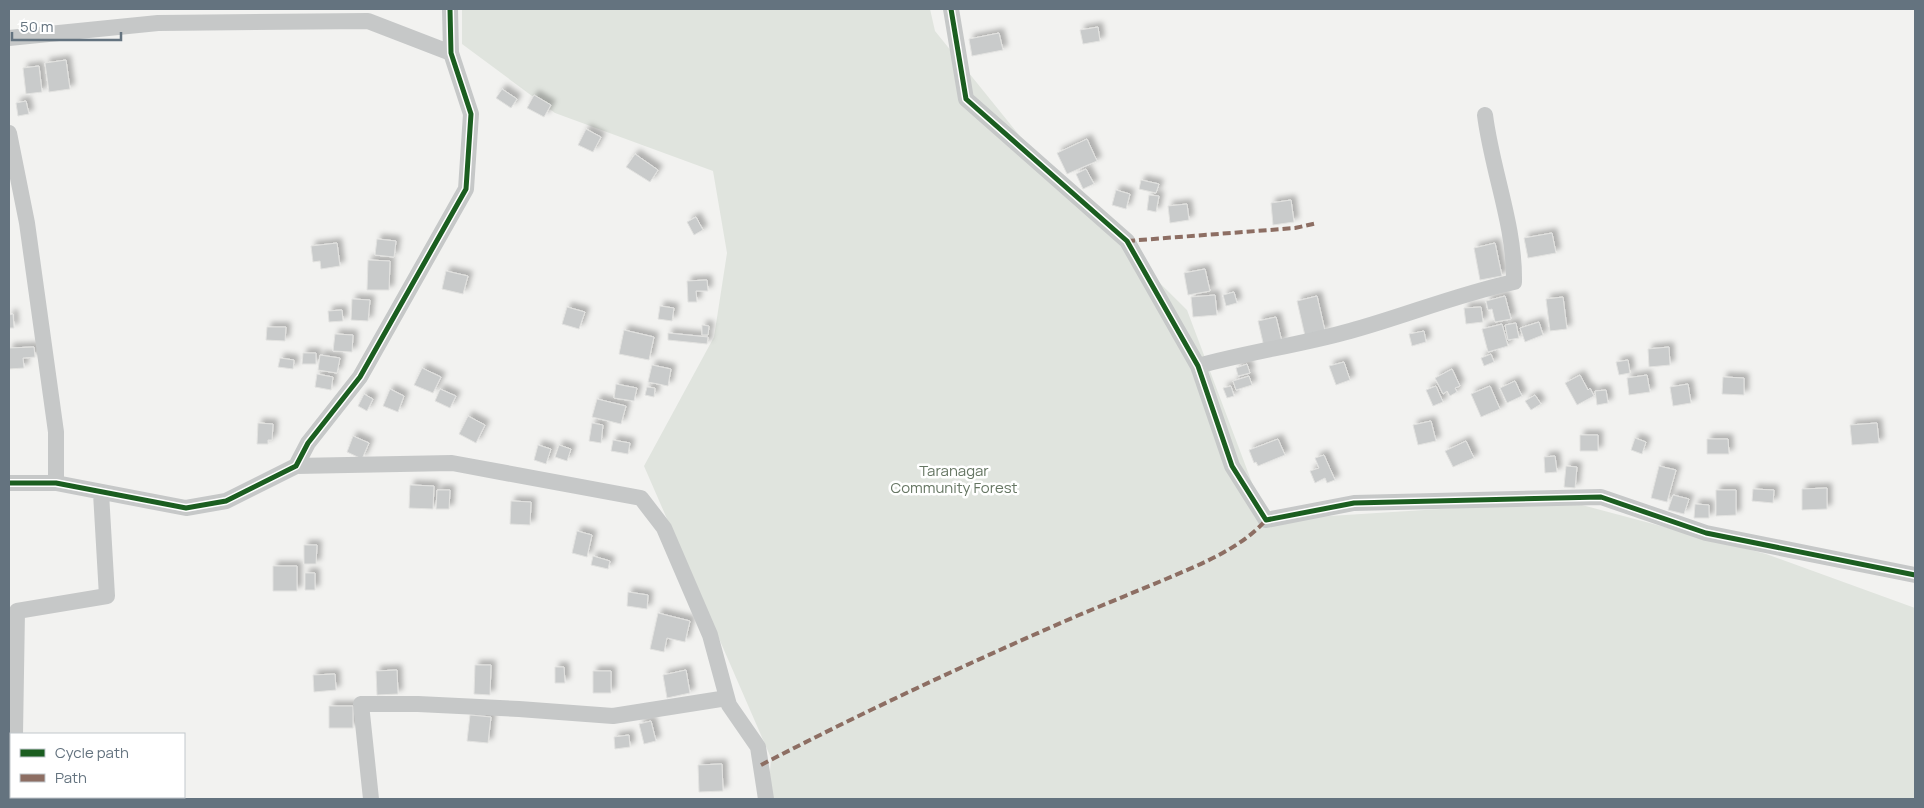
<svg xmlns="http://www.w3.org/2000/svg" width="1924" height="808" font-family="Manrope,sans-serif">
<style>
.green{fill:#e0e4de}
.building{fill:#c9cbcb;stroke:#e2e2e0;filter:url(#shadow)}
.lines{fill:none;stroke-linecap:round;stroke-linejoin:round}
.street{stroke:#c6c8c8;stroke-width:16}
.quiet{stroke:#8d6e63;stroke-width:4;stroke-dasharray:8 4;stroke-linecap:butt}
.cycleway-casing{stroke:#fff;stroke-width:8}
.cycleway{stroke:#1b5e20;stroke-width:5}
.labels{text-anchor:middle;stroke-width:5;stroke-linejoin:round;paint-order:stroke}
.park-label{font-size:15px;fill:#667663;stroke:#fff}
</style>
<defs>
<filter id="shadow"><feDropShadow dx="4.5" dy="-4.5" stdDeviation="2.5" flood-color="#0004"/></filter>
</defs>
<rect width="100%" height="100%" fill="#f2f2f0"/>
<!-- green -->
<path class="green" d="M462,9H930L935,31L1053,177L1187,310L1266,520L1567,501L1766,554L1915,608V799H768L771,758L644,466L714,337L727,253L713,171L555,113L462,44Z"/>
<!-- building -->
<path class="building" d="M1098,27L1100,41L1083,44L1080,30Z
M999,33L1003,50L972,56L969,39Z
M66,60L70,89L49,92L45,63Z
M39,66L42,92L26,94L23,68Z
M502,89L517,99L511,108L496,98Z
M534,95L551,105L544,117L527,108Z
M26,101L29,114L18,116L16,103Z
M586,129L601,137L593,152L578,145Z
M1087,139L1097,161L1067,174L1057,153Z
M635,154L658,170L650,182L626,167Z
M1086,169L1094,184L1083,189L1076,174Z
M1141,180L1159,184L1156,193L1139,189Z
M1116,190L1130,194L1126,209L1112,205Z
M1149,195L1159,196L1156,212L1147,210Z
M1291,200L1294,222L1273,225L1271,203Z
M1187,204L1189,220L1170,223L1168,206Z
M696,217L703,230L694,235L687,222Z
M1552,233L1556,253L1528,258L1524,238Z
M377,239L396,241L394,257L375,255Z
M337,243L340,266L321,269L320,261L313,262L311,246Z
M1495,243L1502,276L1480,280L1474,248Z
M368,260L390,261L389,290H367Z
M1205,269L1210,291L1188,295L1184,273Z
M446,271L468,276L463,294L442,289Z
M707,280L708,291H696L697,302H688L687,281Z
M1234,292L1237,303L1226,306L1223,295Z
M1215,295L1217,315L1193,317L1191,297Z
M1317,296L1325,331L1305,336L1297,301Z
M1505,296L1511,319L1495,322L1492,309L1488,310L1486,301Z
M1563,297L1567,329L1550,331L1546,299Z
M352,299L370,300L368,321L351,320Z
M660,306L674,308L672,321L658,319Z
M567,307L585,312L579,329L562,324Z
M1481,307L1483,322L1466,324L1464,308Z
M342,310L343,321L329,322L328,311Z
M13,314L14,328H9V315Z
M1276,317L1282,342L1264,347L1258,321Z
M1539,322L1543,335L1525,342L1520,328Z
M1516,323L1519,338L1508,340L1505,325Z
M1502,324L1508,346L1488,352L1482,329Z
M702,325L709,326L708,335H702Z
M267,327H286L285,341L266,340Z
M624,330L654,337L649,360L619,354Z
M1424,331L1426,342L1412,346L1409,334Z
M668,333L708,337L707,344L668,340Z
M335,334L353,335L352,352L333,351Z
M34,347L35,357L23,358L24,368L9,369V348Z
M1669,347L1670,365L1649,367L1648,349Z
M303,353H316V364H302Z
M1491,354L1494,362L1484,366L1481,358Z
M320,355L340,358L337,373L318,370Z
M280,358L294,360L293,369L278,367Z
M1628,360L1630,373L1619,375L1616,362Z
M1344,362L1350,380L1336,385L1329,366Z
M1247,364L1250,373L1238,376L1236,368Z
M652,365L671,369L668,386L648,382Z
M422,368L441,377L433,393L414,385Z
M1452,369L1460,386L1455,388L1457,392L1450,396L1447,391L1443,394L1435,378Z
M317,374L333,377L331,390L315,387Z
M1580,375L1588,390L1590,388L1594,396L1577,405L1565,383Z
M1647,375L1650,392L1629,395L1627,378Z
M1249,376L1252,385L1236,390L1233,381Z
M1723,377L1744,378V395L1722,394Z
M1515,381L1522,396L1507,403L1500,388Z
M616,384L637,388L634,401L614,398Z
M1688,384L1691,403L1673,406L1670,387Z
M1231,386L1234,396L1227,398L1223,388Z
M1436,386L1443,402L1433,406L1426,390Z
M1490,386L1500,409L1481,417L1471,394Z
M647,387L655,388L654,397L645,395Z
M390,389L404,396L398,412L383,406Z
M440,389L456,396L450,408L435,401Z
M1606,390L1608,403L1597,405L1595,391Z
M364,394L373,399L367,411L358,406Z
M1535,395L1541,404L1531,410L1525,401Z
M597,399L626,406L621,424L592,417Z
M468,416L485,425L476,443L459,434Z
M1431,421L1436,441L1418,445L1413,425Z
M258,423L273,424L272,440H268V444H257Z
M592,423L603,425L601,443L589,441Z
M1877,423L1879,443L1852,445L1850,425Z
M1580,435H1598V451H1580Z
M353,436L369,443L362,459L347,452Z
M1635,438L1646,442L1642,454L1631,450Z
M1278,439L1285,455L1258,466L1256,462L1254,463L1249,450Z
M1707,439H1728L1729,454H1707Z
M613,440L630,443L628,454L611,451Z
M1466,441L1474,458L1453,467L1445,451Z
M538,445L551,449L546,464L534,460Z
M559,445L571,449L567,461L555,457Z
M1324,455L1335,480L1327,483L1325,478L1315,483L1310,471L1319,468L1315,458Z
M1555,456L1557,472L1545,473L1544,457Z
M1566,466L1577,467L1575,488L1564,487Z
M1659,466L1676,470L1667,502L1651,498Z
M410,485L434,486L433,509L409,508Z
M1827,488V509L1802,510V489Z
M1753,489L1774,490L1773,503L1752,501Z
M437,490H450L449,509H436Z
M1716,490H1736V515L1716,516Z
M1673,495L1689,499L1684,514L1668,510Z
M511,501L531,502L530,525L510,524Z
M1695,504L1709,505V518H1694Z
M577,531L592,535L587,557L572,553Z
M304,545H317L316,564H304Z
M593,556L610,561L608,569L591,565Z
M273,566H297V591H273Z
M305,573H315V590H305Z
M628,592L648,595L647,609L627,606Z
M658,613L690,621L685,642L667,638L664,652L650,649Z
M475,665H491L490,695L474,694Z
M555,667H564L565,683H555Z
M397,670L398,694L377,695L376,671Z
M686,670L690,693L667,698L663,675Z
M593,671H611V693H593Z
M335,674L336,690L314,692L313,675Z
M329,706H353V728H329Z
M470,715L491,717L488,743L467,741Z
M651,721L656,741L644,744L639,724Z
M629,735L630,747L615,749L614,737Z
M722,764L723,791L699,792L698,765Z"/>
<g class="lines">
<!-- street -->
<path class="street" d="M951,9L966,99L1127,241L1198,366L1232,466L1266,520L1354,503L1601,497L1706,533L1915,575
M9,38L158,23L368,21L451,53
M9,133L27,223L56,432V483
M1198,366C1248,352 1300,345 1350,331C1405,316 1458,294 1514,282C1515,225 1492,171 1485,115
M296,466L452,463L641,498L664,528L710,635L729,705L758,747L766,799
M9,483H56L186,508L226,501L296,466L308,443L360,377L466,189L471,114L451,53L450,9
M15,734L17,611L107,596L101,493
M15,799V797
M371,799L361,704H418L519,709L613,716L727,698"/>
<!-- quiet -->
<path class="quiet" d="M1127,241L1295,228L1317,223
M761,765C865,711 971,662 1079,615C1108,603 1137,591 1166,579C1201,564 1240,549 1266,520"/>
<!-- cycleway casing -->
<g class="cycleway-casing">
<path id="cycleway" d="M951,9L966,99L1127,241L1198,366L1232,466L1266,520L1354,503L1601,497L1706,533L1915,575
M9,483H56L186,508L226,501L296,466L308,443L360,377L466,189L471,114L451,53L450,9"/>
</g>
<!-- cycleway -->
<use href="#cycleway" class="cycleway"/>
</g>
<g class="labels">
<!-- park labels -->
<g class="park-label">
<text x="954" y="476">Taranagar<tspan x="954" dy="17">Community Forest</tspan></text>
</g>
</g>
<!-- border -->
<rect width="1924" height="808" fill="none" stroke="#64737f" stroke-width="20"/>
<!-- legend -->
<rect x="10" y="733" width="175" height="65" fill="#ffffff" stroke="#c1c7cc"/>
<rect x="20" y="749" width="25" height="8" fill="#1b5e20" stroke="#c1c7cc"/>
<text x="55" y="758" font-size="15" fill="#64737f">Cycle path</text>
<rect x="20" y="774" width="25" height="8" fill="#8d6e63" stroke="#c1c7cc"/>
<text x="55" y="783" font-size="15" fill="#64737f">Path</text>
<!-- scale -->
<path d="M12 32v8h109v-8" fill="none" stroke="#64737f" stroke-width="2.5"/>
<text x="20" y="32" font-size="15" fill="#64737f" stroke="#ffffff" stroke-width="4" paint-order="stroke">50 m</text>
</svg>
